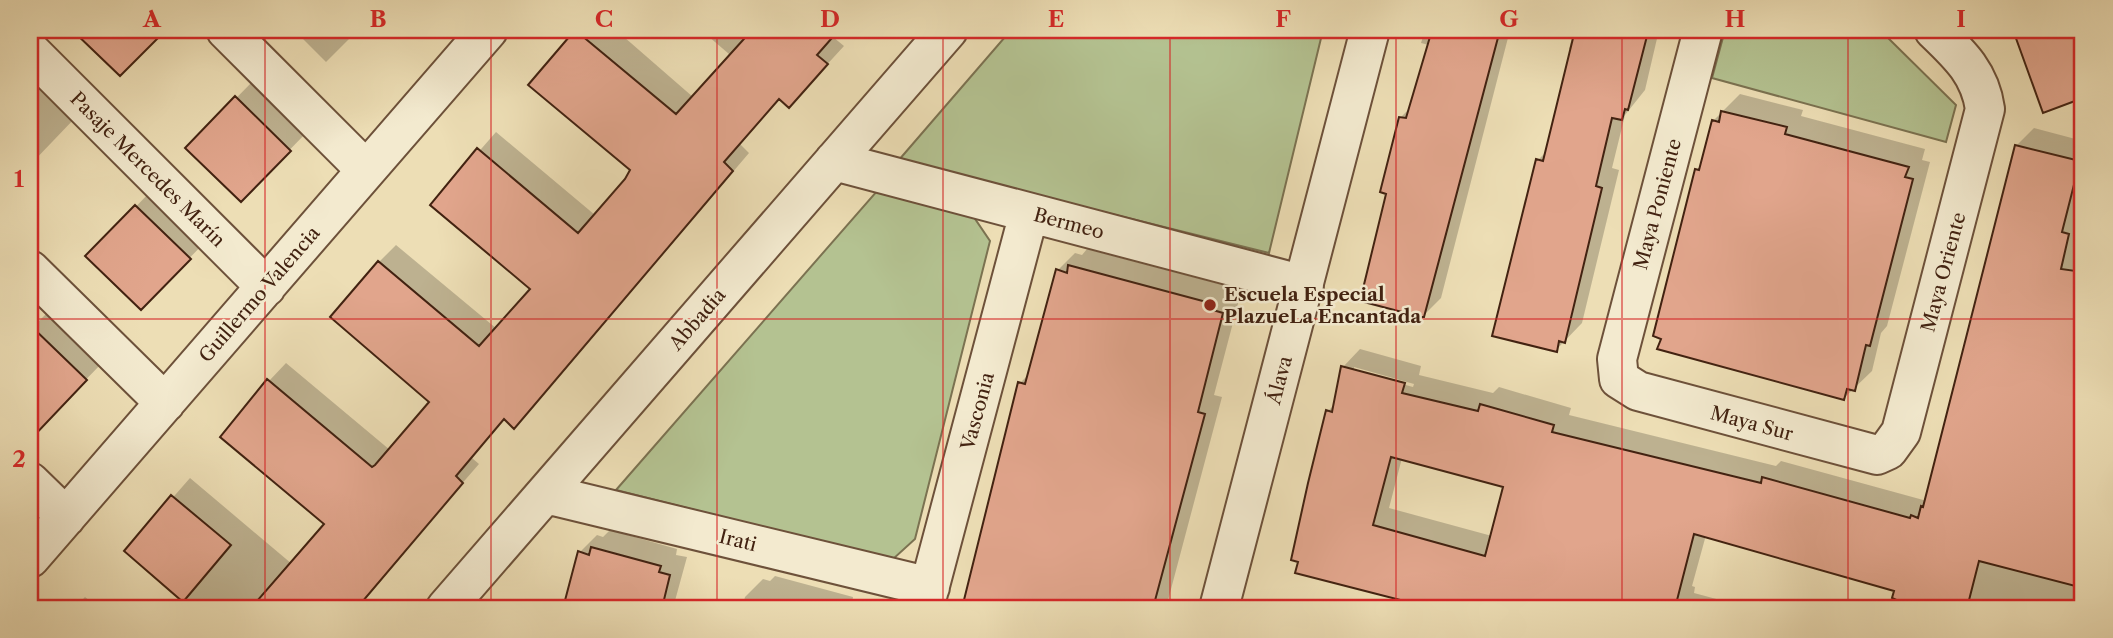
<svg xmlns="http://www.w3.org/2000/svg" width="2113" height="638" font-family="'Libre Caslon Text',serif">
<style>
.green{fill:#b4c291;stroke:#7b7251;stroke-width:2}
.shadow{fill:#0003;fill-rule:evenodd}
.building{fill:#e1a58c;stroke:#422211;stroke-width:2;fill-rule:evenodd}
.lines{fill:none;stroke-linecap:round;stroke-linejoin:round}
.street-casing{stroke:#6d513a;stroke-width:42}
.street{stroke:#f3eacf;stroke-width:38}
.grid{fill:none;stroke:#d62828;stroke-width:2;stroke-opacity:0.55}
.poi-dot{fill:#8f2418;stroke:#f3eacf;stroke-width:2.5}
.labels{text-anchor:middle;stroke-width:5;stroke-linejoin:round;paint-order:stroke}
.street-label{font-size:19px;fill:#422211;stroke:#f3eacf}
.poi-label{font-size:19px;font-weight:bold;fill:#422211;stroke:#f3eacf;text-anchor:start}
.neatline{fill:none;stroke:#d62828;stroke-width:2.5}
.grid-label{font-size:23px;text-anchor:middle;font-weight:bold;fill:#d62828}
</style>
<rect width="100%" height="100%" fill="#eddeb5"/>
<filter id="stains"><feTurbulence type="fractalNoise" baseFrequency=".00286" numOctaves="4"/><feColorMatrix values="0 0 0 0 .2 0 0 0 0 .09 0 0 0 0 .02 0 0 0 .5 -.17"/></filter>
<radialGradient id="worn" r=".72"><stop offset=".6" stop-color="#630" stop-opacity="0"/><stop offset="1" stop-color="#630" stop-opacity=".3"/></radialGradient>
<!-- green -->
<path class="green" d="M1011,30H1323L1269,253L898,161Z
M1725,30H1880L1956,105L1946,142L1712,78Z
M877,191L971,213L990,241L915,539L892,560L616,490Z"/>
<!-- shadow -->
<path class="shadow" d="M294,30H358L326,62Z
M577,30H616L693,97L729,54L701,30H839L833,37L844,46L789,106L780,98L740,144L749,153L531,409L505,418L472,458L479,464L354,608H194L126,551L190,478L292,564L326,523L269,381L286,363L390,450L431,402L379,262L396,245L497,329L532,288L432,205L496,132L595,215L626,180L632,169L531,85Z
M1425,30H1510L1441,298L1424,315L1388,193L1401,117L1411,107L1429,45L1421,43Z
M1574,30H1659L1645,90L1625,115L1612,168L1619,170L1582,323L1556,350L1538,160L1547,151L1572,49H1569Z
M2012,30H2083V97L2044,111Z
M30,72L76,117L30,165Z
M254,80L307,132L241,200L187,148Z
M1740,94L1803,110L1801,116L1925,149L1922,160L1930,162L1887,326L1881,333L1872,371L1844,398L1697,170L1703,164L1713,121Z
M2034,128L2083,141V608H1891L1896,589L1706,535L1692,586L1695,587L1694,593L1750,608H1424L1413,602L1298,572L1328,411L1336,403L1343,367L1360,349L1421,366L1419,375L1493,393L1499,387L1571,408L1569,415L1776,466L1781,461L1927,501L2017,145ZM1354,367L1414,384L1413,387L1354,371ZM1402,458L1505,486L1492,536L1389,508Z
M153,189L207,240L141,308L88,256Z
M1087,249L1231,287L1229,293L1240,296L1214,395L1222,397L1166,608H963L1020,383L1030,373L1058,270L1075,253L1082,255Z
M50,310L103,362L38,429L30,421V330Z
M610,530L677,549L676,555L687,557L673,608H565L580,552L597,535L603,537Z
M775,576L853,597L852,605L862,608H742L745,597L763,579L770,581Z
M85,597L99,608H74Z"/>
<!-- building -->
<path class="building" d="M72,30H166L120,76Z
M575,30L676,114L752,30H839L817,55L828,64L789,108L779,99L724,162L733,171L514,429L504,419L456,476L463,483L357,608H251L324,524L220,437L267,379L372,467L375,465L429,402L330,317L378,261L479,346L530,289L430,205L477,148L578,233L625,179L630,170L528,85Z
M1432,30H1500L1424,317H1421L1360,301L1386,194L1380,192L1399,117L1406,118Z
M1575,30H1622L1647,36L1628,110L1625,109L1622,120L1612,118L1596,186L1602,188L1565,343L1559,341L1557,352L1492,336L1536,159L1543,161Z
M2013,30H2083V98L2043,113Z
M235,96L291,151L241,202L185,148Z
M1721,111L1787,127L1785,134L1909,167L1905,177L1913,179L1870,346L1866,345L1855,391L1847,389L1844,400L1657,349L1661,339L1653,336L1695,169L1699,170L1712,120L1719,122Z
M2015,145L2080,161L2062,232L2069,234L2061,269L2083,272V588L1979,561L1967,608H1897L1899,601L1892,598L1894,591L1694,534L1675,608H1411L1412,603L1295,573L1298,562L1291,560L1308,483L1326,410L1332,412L1341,366L1405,383L1402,393L1478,411L1480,404L1554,425L1552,432L1761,483L1762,477L1910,518L1911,515L1918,518L1921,506L1923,507ZM1391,457L1503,487L1485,556L1373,525Z
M135,205L191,259L141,310L85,256Z
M1068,265L1214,304L1213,310L1223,313L1198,412L1205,414L1153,608H962L1018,382L1025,384L1056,269L1067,273Z
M30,325L87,380L30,440Z
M171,495L231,545L183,602L124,551Z
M591,547L661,566L659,572L670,575L662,608H563L578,551L589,555Z"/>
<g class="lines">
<!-- street casing -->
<g class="street-casing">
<path id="street" d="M226,30L366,170
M1703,30L1617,359L1619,379L1638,391L1877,455L1888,450L1901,432L1985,109C1980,73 1959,54 1934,30
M30,51L266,287
M834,161L1304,285
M30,270L165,403
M30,482L66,517
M546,494L930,587
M30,558L488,30
M446,608L948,30
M924,608L1029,213
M1219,608L1370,30"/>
</g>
<!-- street -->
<use href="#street" class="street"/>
</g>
<!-- grid -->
<path class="grid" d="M265,30V608M491,30V608M717,30V608M943,30V608M1170,30V608M1396,30V608M1622,30V608M1848,30V608M30,319H2083"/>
<!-- markers -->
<circle class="poi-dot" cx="1210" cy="305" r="7"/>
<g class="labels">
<!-- street labels -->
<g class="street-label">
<text transform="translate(148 169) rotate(45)" y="7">Pasaje Mercedes Marín</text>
<text transform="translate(1657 204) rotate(-75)" y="7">Maya Poniente</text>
<text transform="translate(1069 223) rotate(15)" y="7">Bermeo</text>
<text transform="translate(1943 272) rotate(-75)" y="7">Maya Oriente</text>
<text transform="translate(259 294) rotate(-49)" y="7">Guillermo Valencia</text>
<text transform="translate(697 319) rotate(-49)" y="7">Abbadia</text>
<text transform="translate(1279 380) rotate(-75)" y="7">Álava</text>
<text transform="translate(977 411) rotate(-75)" y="7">Vasconia</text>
<text transform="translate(1752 423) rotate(15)" y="7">Maya Sur</text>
<text transform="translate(738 540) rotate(14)" y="7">Irati</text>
</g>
<!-- poi labels -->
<g class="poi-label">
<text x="1224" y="301">Escuela Especial<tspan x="1224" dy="22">PlazueLa Encantada</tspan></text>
</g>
</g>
<!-- margin -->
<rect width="2113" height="638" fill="none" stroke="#eddeb5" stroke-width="77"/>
<rect x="38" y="38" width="2036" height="562" class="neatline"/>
<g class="grid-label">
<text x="152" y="27">A</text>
<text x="378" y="27">B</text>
<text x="604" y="27">C</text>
<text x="830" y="27">D</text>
<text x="1056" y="27">E</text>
<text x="1283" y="27">F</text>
<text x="1509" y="27">G</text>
<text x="1735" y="27">H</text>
<text x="1961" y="27">I</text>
<text x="19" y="187">1</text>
<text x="19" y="467">2</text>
</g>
<rect width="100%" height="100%" filter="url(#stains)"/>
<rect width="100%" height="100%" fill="url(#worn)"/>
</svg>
